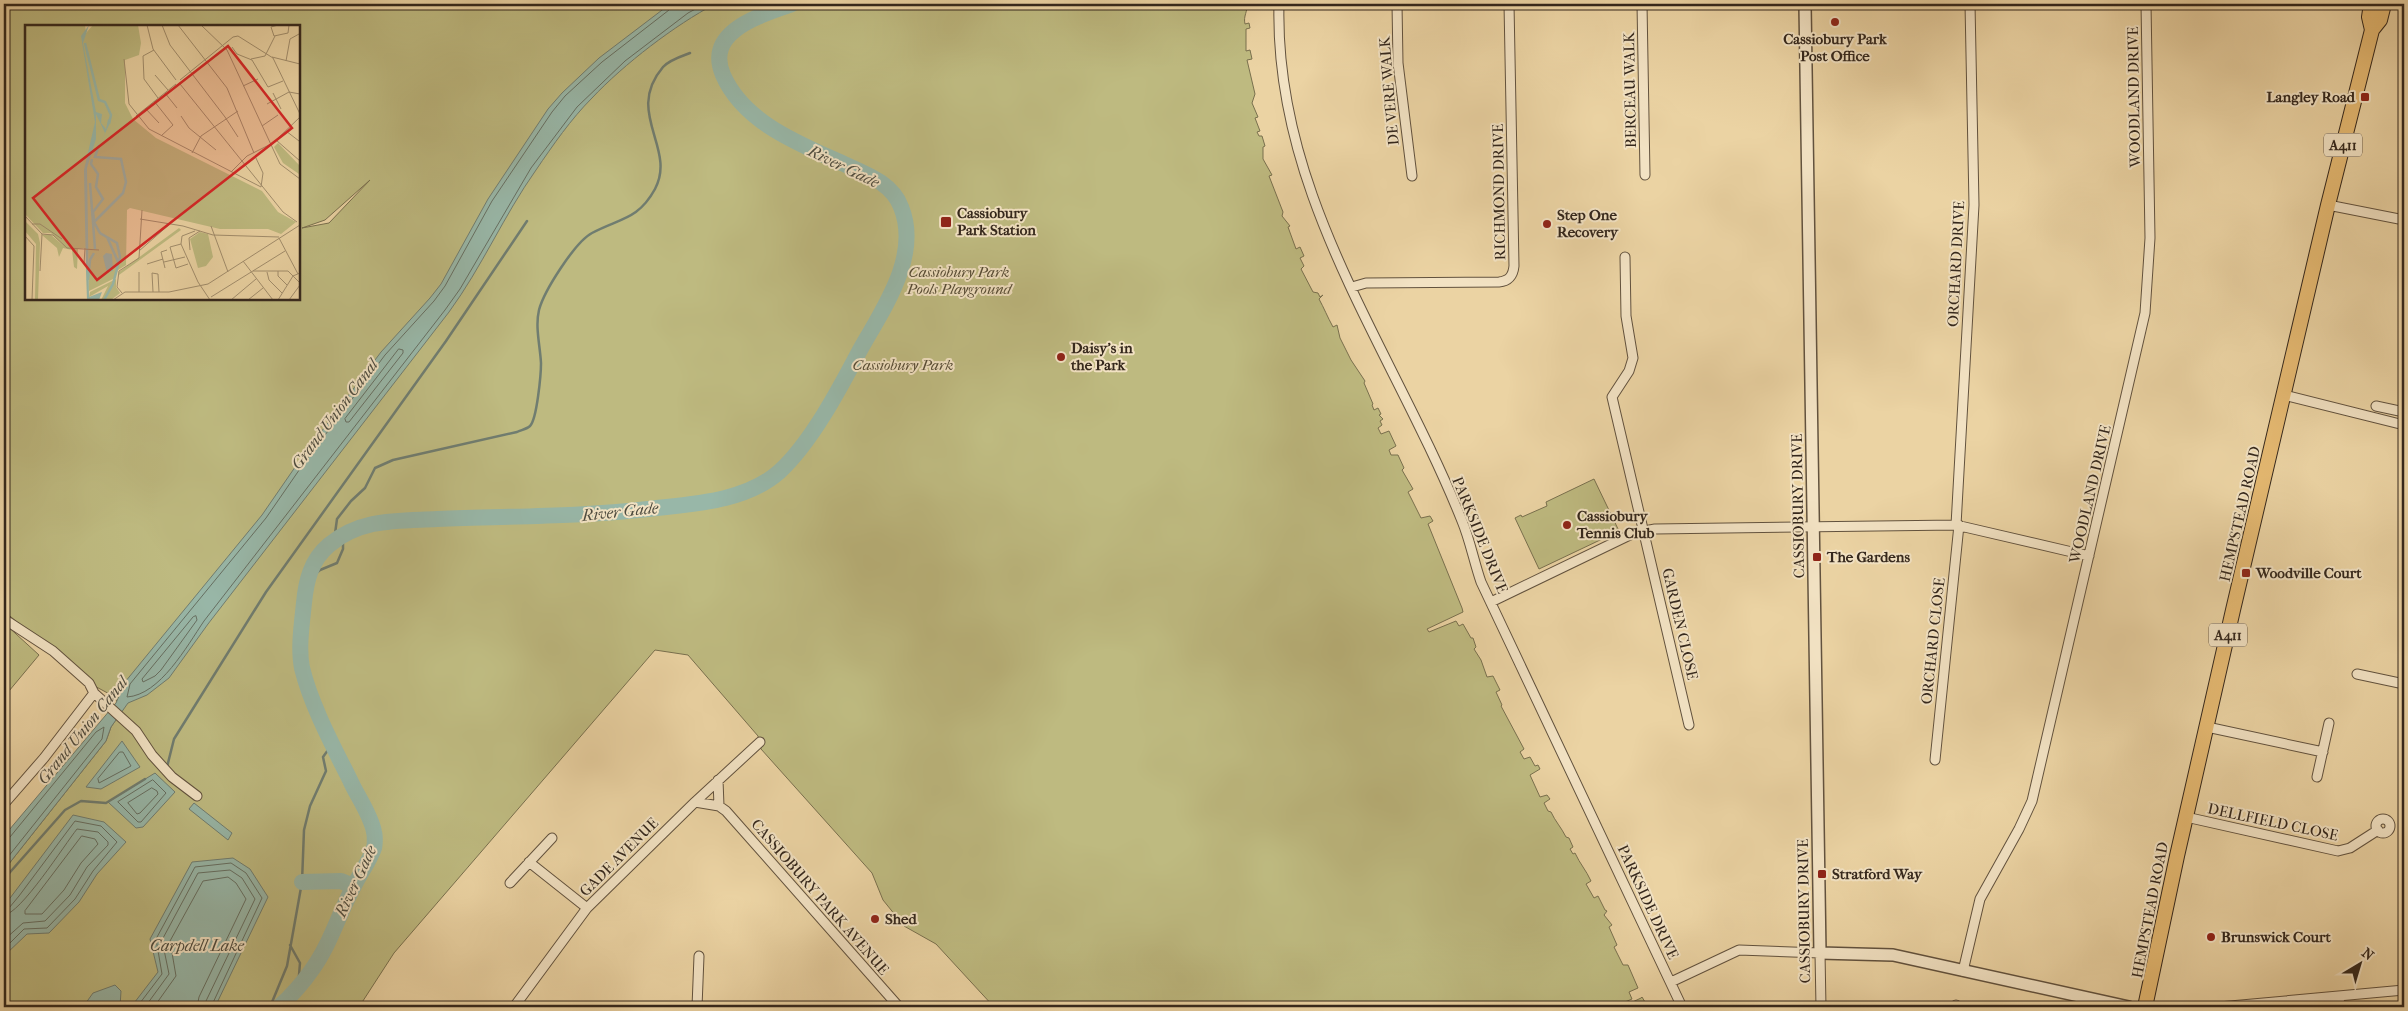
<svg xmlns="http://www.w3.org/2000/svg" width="2408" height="1011" font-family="'IM FELL French Canon',serif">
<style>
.green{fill:#beba80;stroke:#79704e;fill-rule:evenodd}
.water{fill:#98b7a8;stroke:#707d70}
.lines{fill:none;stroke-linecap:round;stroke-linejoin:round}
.shore{stroke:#666f62;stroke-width:1}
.stream{stroke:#707d70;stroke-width:2.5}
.river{stroke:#98b7a8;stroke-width:16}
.minor-casing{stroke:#62523e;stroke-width:11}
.tertiary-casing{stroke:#62523e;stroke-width:14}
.primary-casing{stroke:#34271c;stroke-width:16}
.minor{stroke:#f2e2c3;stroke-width:9}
.tertiary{stroke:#f2e2c3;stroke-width:11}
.primary{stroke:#e6ba72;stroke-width:14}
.poi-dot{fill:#8f2418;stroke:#f2e2c3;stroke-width:2}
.labels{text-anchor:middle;stroke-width:4;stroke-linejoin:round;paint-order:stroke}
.shield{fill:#f2e2c3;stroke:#6d5f4e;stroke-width:1}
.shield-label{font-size:14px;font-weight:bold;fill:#34271c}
.poi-label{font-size:15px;font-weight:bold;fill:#34271c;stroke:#f2e2c3;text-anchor:start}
.street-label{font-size:15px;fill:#34271c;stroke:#f2e2c3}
.park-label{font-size:15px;font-style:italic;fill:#564c35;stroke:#f2e2c3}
.water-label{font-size:16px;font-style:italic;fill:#4d4b3f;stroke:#f2e2c3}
.inset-river{fill:none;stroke:#98b7a8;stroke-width:2.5}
.inset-road{fill:none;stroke:#a28e6d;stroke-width:1}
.view{fill:#d62828;fill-opacity:0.15;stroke:#d62828;stroke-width:2.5}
.inset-edge{fill:none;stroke:#34271c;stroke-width:2.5}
</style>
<rect width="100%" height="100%" fill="#ebd3a3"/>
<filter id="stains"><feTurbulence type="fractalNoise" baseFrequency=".004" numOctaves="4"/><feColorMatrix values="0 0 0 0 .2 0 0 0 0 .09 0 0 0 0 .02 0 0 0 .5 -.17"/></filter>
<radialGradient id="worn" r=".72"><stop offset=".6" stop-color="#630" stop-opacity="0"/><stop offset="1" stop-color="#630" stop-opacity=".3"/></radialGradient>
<!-- green -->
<path class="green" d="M4,4H1247C1248,11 1243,16 1245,24L1249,23L1250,28L1246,29V51L1250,50L1252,59L1247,60L1255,94L1252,103L1258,117L1255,118L1260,131L1257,132L1259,136H1262L1265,146L1263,147V159L1272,175L1269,176L1283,212L1282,216L1290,226L1288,227L1296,249L1300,247L1304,256L1300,258L1304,266L1301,269L1313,292L1318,293L1320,297L1323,295L1319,299C1324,308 1327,316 1333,327L1337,325L1340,338L1351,360L1365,381L1364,383L1373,404L1372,405L1374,410L1378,408L1381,414L1379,415L1383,419L1380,421L1382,425L1378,428L1381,434L1389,431L1396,446L1389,450L1391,455H1398L1404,468L1402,470L1413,489L1408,492L1421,518L1430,516L1433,521L1428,524L1462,608L1463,612L1427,629L1429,632L1456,621L1459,626L1463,624L1471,638H1473L1476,647L1474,649L1481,660L1487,677L1493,676L1500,690L1496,692L1502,705L1501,706L1524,749L1520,752L1524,759L1530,757L1535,766L1538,765L1540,769L1530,775L1540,797L1547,795L1550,799L1544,803L1548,811L1551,812C1555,821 1561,827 1566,837L1569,838L1573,847L1570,849L1573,854L1575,853C1580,864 1586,870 1591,881L1586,884L1594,898L1598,896L1605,910L1607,911L1604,915L1612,925L1609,927L1617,945L1614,947L1623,965H1628L1638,988L1629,992L1632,999L1613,1007H994L936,944L904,926L883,900L872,873L761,749L758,736L688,655L655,650L394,953L359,1007H4V870L106,741L111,727L121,712L115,697L89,683L4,611ZM26,26H299V299H26ZM370,180L329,223L302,228L325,220Z
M1594,479L1619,531L1539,569L1515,518L1521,515L1522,517L1547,506L1546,502Z
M4,623L39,655L4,697Z
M1642,997L1648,1007H1622L1641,998Z"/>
<!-- water -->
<path class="water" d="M670,4H715C675,25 624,64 592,98C571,119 553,145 536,170C504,215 482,267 449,312L208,624L169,678L147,695L128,703L111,727L106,741L4,870V836L116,703L125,682L262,515L300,460L381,352L430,298L441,284L488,199L548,109L562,93L599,58Z
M122,741L140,767L101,789L86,787Z
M155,773L175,792L143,827L136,828L108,802Z
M194,803L232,833L228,840L189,809Z
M73,815L104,822L126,842L97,874L79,902L49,933L27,934L5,955L4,906Z
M233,858L250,869L268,897L215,1007H131L158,972L150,939L192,862Z
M115,985L121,991L120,1007H83L93,993Z"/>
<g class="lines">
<!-- shore -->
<path class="shore" d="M671,4L669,10L602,62L565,96L552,112L492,201L445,286L434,301L385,355L304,463L266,518L130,684L127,697C160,695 187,646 204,621L445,310L460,289L531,168L577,107L625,61L688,13L705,4
M399,349L403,350V353L349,422H346L345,419Z
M196,616L197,620L161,670L155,676L143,682L142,679L193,617Z
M120,752H123L131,766L99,783L98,779Z
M153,780L166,793L141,822H138L118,802Z
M152,788L157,791L158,794L140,813L137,814L128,803Z
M82,836L95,839L98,844L81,863L64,890L42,914H25V911Z
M4,839L10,837L96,732L104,727L102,739L4,862
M4,909L9,908L19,896L75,821L101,826L117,842L93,871L75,899L47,928L24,929L4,949
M4,915C20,915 65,844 77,829L98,832L108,842V845L87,867L70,895L45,921L23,923L4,940
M137,1007L162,974L156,939L195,867L231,863L246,873L262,898L211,1007
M145,1007L169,974L162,940L198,873L230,870L242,878L255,899L206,1001L204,1007
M154,1007L176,976L170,941L203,881L228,877L236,883L246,899L199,997L197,1007"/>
<!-- stream -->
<path class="stream" d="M334,541L337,519L351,501L365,488L375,468L393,460L517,432C521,430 527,429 530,426C537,419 541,374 541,363C540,345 535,327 539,310C544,291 575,242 592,233C620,218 638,220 655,189C677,148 624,113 663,67C669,60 682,56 690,53
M308,580L320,570L337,563L343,549V536
M167,767L174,739L266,592L446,341L527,221
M4,879L65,810L81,801L106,803L145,779
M290,945L300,963L298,987
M270,1007L287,966L302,882L304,830L310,806L326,771L323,757L333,743"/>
<!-- river -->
<path class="river" d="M302,882L341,881L353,886
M279,1007C291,996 302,984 311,971C331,944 339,912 355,884C361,872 370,860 374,848C375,845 375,835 374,832C371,815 357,796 350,780C333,746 311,705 302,668C298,648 302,623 304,603C306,581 311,560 329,545C361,518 398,521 437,519C508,516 578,517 648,509C691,504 745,502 779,472C811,443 840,388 860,350C883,309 921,256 901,207C892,183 866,174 844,164C800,144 744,123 723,75C704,30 763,15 792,4"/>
<!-- minor casing -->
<g class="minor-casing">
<path id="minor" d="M1279,4C1274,196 1393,349 1462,521C1470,540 1474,562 1481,582L1682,1007
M1397,4L1398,63L1412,176
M1642,4L1645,175
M2328,205L2404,220
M1625,257L1626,316L1633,358L1629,371L1612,397L1689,725
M1352,287L1366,283L1499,282C1509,281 1513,276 1514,266L1509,4
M2284,395L2404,425
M2376,406L2404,412
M1956,525L1974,205L1970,4
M1491,602L1634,533L1655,529L1956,525L2089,556
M4,619L53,651L89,683L94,693L136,731L152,755L172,777L197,796
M2357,674L2404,684
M2207,727L2323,752
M1935,760L1959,525
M2317,777L2329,723
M718,780L719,806
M695,802L719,806L726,811L899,1007
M4,804L44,758L94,693
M2186,817L2338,851L2350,848L2378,830
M2376 826a7 7 0 1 1 14 0a7 7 0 1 1-14 0Z
M529,862L587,908
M510,883L552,838
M1963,971L1980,899L2019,829L2032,801L2145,313L2150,238L2146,4
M1671,982L1739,950L1820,953L1821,1007
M2339,997L2340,1007
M514,1007L587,908L695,802L760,742
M697,1007L699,956
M1956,1007V1005
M2219,1007L2404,990"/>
</g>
<!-- tertiary casing -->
<g class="tertiary-casing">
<path id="tertiary" d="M1805,5L1820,953L1893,955L2129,1007"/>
</g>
<!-- primary casing -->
<g class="primary-casing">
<path id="primary" d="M2371,4L2369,17L2372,30
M2145,1007L2177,856L2233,610L2328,205L2372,30L2380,20L2384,4"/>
</g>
<!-- minor -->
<use href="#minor" class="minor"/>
<!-- tertiary -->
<use href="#tertiary" class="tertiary"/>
<!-- primary -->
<use href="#primary" class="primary"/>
</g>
<!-- markers -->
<g class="poi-dot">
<circle cx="1835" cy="22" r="5"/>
<rect x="2360" y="92" width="10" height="10" rx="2.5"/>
<rect x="940" y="216" width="12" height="12" rx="2.5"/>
<circle cx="1547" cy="224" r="5"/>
<circle cx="1061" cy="357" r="5"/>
<circle cx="1567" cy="525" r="5"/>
<rect x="1812" y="552" width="10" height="10" rx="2.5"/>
<rect x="2241" y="568" width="10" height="10" rx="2.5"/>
<rect x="1817" y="869" width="10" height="10" rx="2.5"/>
<circle cx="875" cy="919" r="5"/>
<circle cx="2211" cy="937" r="5"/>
</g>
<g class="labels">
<!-- shield labels -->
<g class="shield">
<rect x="2324" y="133.5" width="38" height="23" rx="4"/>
<rect x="2209" y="623.5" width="38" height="23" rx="4"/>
</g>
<g class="shield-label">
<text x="2343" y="150">A411</text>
<text x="2228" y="640">A411</text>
</g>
<!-- poi labels -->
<g class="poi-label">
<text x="1835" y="44" text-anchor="middle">Cassiobury Park<tspan x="1835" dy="17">Post Office</tspan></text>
<text x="2355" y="102" text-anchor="end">Langley Road</text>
<text x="957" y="218">Cassiobury<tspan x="957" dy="17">Park Station</tspan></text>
<text x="1557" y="220">Step One<tspan x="1557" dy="17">Recovery</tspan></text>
<text x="1071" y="353">Daisy’s in<tspan x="1071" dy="17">the Park</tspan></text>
<text x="1577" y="521">Cassiobury<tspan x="1577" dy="17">Tennis Club</tspan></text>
<text x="1827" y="562">The Gardens</text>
<text x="2256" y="578">Woodville Court</text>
<text x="1832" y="879">Stratford Way</text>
<text x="885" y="924">Shed</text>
<text x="2221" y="942">Brunswick Court</text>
</g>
<!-- street labels -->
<g class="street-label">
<text transform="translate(1630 90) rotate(-91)" y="5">BERCEAU WALK</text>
<text transform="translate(1389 91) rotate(-95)" y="5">DE VERE WALK</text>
<text transform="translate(2134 97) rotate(-91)" y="5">WOODLAND DRIVE</text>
<text transform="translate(1499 192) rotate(-91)" y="5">RICHMOND DRIVE</text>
<text transform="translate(1956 264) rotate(-87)" y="5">ORCHARD DRIVE</text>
<text transform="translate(2090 494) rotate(-77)" y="5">WOODLAND DRIVE</text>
<text transform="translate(1798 506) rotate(-91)" y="5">CASSIOBURY DRIVE</text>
<text transform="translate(2240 514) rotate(-77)" y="5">HEMPSTEAD ROAD</text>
<text transform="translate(1480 535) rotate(68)" y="5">PARKSIDE DRIVE</text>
<text transform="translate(1680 624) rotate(77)" y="5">GARDEN CLOSE</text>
<text transform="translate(1933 641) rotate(-84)" y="5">ORCHARD CLOSE</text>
<text transform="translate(2273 822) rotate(12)" y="5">DELLFIELD CLOSE</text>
<text transform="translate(619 857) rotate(-45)" y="5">GADE AVENUE</text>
<text transform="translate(820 897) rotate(49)" y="5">CASSIOBURY PARK AVENUE</text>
<text transform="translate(1648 902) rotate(65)" y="5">PARKSIDE DRIVE</text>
<text transform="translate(2150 910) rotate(-79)" y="5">HEMPSTEAD ROAD</text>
<text transform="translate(1804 911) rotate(-91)" y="5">CASSIOBURY DRIVE</text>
</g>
<!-- park labels -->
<g class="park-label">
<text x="959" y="277">Cassiobury Park<tspan x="959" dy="17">Pools Playground</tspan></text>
<text x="903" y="370">Cassiobury Park</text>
</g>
<!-- water labels -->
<g class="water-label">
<text transform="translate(844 166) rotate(26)" y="6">River Gade</text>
<text transform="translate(334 414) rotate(-53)" y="6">Grand Union Canal</text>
<text transform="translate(620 511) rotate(-6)" y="6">River Gade</text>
<text transform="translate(82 730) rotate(-51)" y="6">Grand Union Canal</text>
<text transform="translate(355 881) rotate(-65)" y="6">River Gade</text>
<text x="197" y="951">Carpdell Lake</text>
</g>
</g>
<!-- overview -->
<g transform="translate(25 25)">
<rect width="275" height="275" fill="#ebd3a3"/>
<path d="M0,0H60L61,8L68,0H113L116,18L114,30L100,35V78L108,94L131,113L237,166L253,187L271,197L256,209L243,204H195L105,183L102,185L101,240L93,245L90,253L64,266L63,223L53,224L52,244L49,242L47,225L38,223L34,232L32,223L17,210L25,209L40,222L26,208H18L0,189ZM253,118L275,141L274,149L258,138L249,122ZM0,196L13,209L15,218L13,275H10L11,219L0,206ZM154,203L156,205L94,250V247ZM175,207L183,209L188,232L181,241L173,243L165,214ZM91,254V262L95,268L86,275H76L83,261L64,272L65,267Z" fill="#beba80"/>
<path d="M64,0L58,18L71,87L77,89L76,98L81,104L83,94L86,96L73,123L80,108L71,89V114L62,143L64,272L77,267L74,275H62L61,246L59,145L70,97L56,11ZM81,228L87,229L88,246L82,247L80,240L78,231Z" fill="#98b7a8"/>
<path class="inset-river" d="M60,18L74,75L80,77L86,90L84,99M74,120L70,132L96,134L101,157L98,168L69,197L75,208L92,218L95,232L88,259L79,275M67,134L66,139L73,149L71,162L78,174L68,187L69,196M65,158L70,224M82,212L94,239M63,255L65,235L69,228"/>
<path class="inset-road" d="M122,0L128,24L151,55M137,0L145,20L200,92M153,0L202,63L229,128M176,0L202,25L255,139L275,154M249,11L263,8L264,0M249,11L246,2L253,0M207,22L212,29L227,35L243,62L258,56M129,25L118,31L119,54L133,73M247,32L275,39M99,34L104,79L124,104L236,162L238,148L230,131M226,34L240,31L250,11M261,36L265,14L274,9M130,50L143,65M155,55L208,12L213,11L248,33L275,89M155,59L258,187L272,197M218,61L233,54M140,68L152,83M248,68L256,84M129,76L148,100L136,111M242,79L264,67L275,69M120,83L134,98M111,91L151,59M156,91L164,103L191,125M200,92L213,112M237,101L253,90M261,106L274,116M251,115L275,136M248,118L275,92M167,128L176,111L213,86M206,147L222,131L246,119M0,191L17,209M115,194L158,201L188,210L254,212M7,199H15L37,214M186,201L203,247M170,206L157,211L156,219L173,257L185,275M17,209L28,210L42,223L74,225M0,211L9,221L7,275M254,213L273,249M156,219L145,222L151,243L163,239M165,225L164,213L175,206M114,226L146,198M218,236L248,275M139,237L160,232M59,239L60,223M122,239L138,234M140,243L136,227L142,225M15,246L17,209M228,246H263L275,258M253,246V251L262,260M114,247V267M242,247L244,255L257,268M128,267L127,248L133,249L134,267M97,268L92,262L94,246L114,233L117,185M186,272L260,226M88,275L100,267H144L183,259L275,200M206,275L231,254M223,275L238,263M253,275L268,251L275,248M264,275L275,260"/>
<path class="view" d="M203,21L267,103L72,255L8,173Z"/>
<rect width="275" height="275" class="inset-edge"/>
</g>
<!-- margin -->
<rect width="2408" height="1011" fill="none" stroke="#ebd3a3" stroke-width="20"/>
<rect x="5" y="5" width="2398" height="1001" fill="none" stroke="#34271c" stroke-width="2.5"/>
<rect x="10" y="10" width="2388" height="991" fill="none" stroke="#34271c"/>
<!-- north arrow -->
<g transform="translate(2360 964) rotate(38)" stroke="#f2e2c3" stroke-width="4" paint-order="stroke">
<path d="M0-4L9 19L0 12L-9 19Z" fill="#34271c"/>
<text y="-8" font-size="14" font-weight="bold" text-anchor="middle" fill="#34271c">N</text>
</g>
<rect width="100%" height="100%" filter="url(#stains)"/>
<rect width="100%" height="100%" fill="url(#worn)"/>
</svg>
